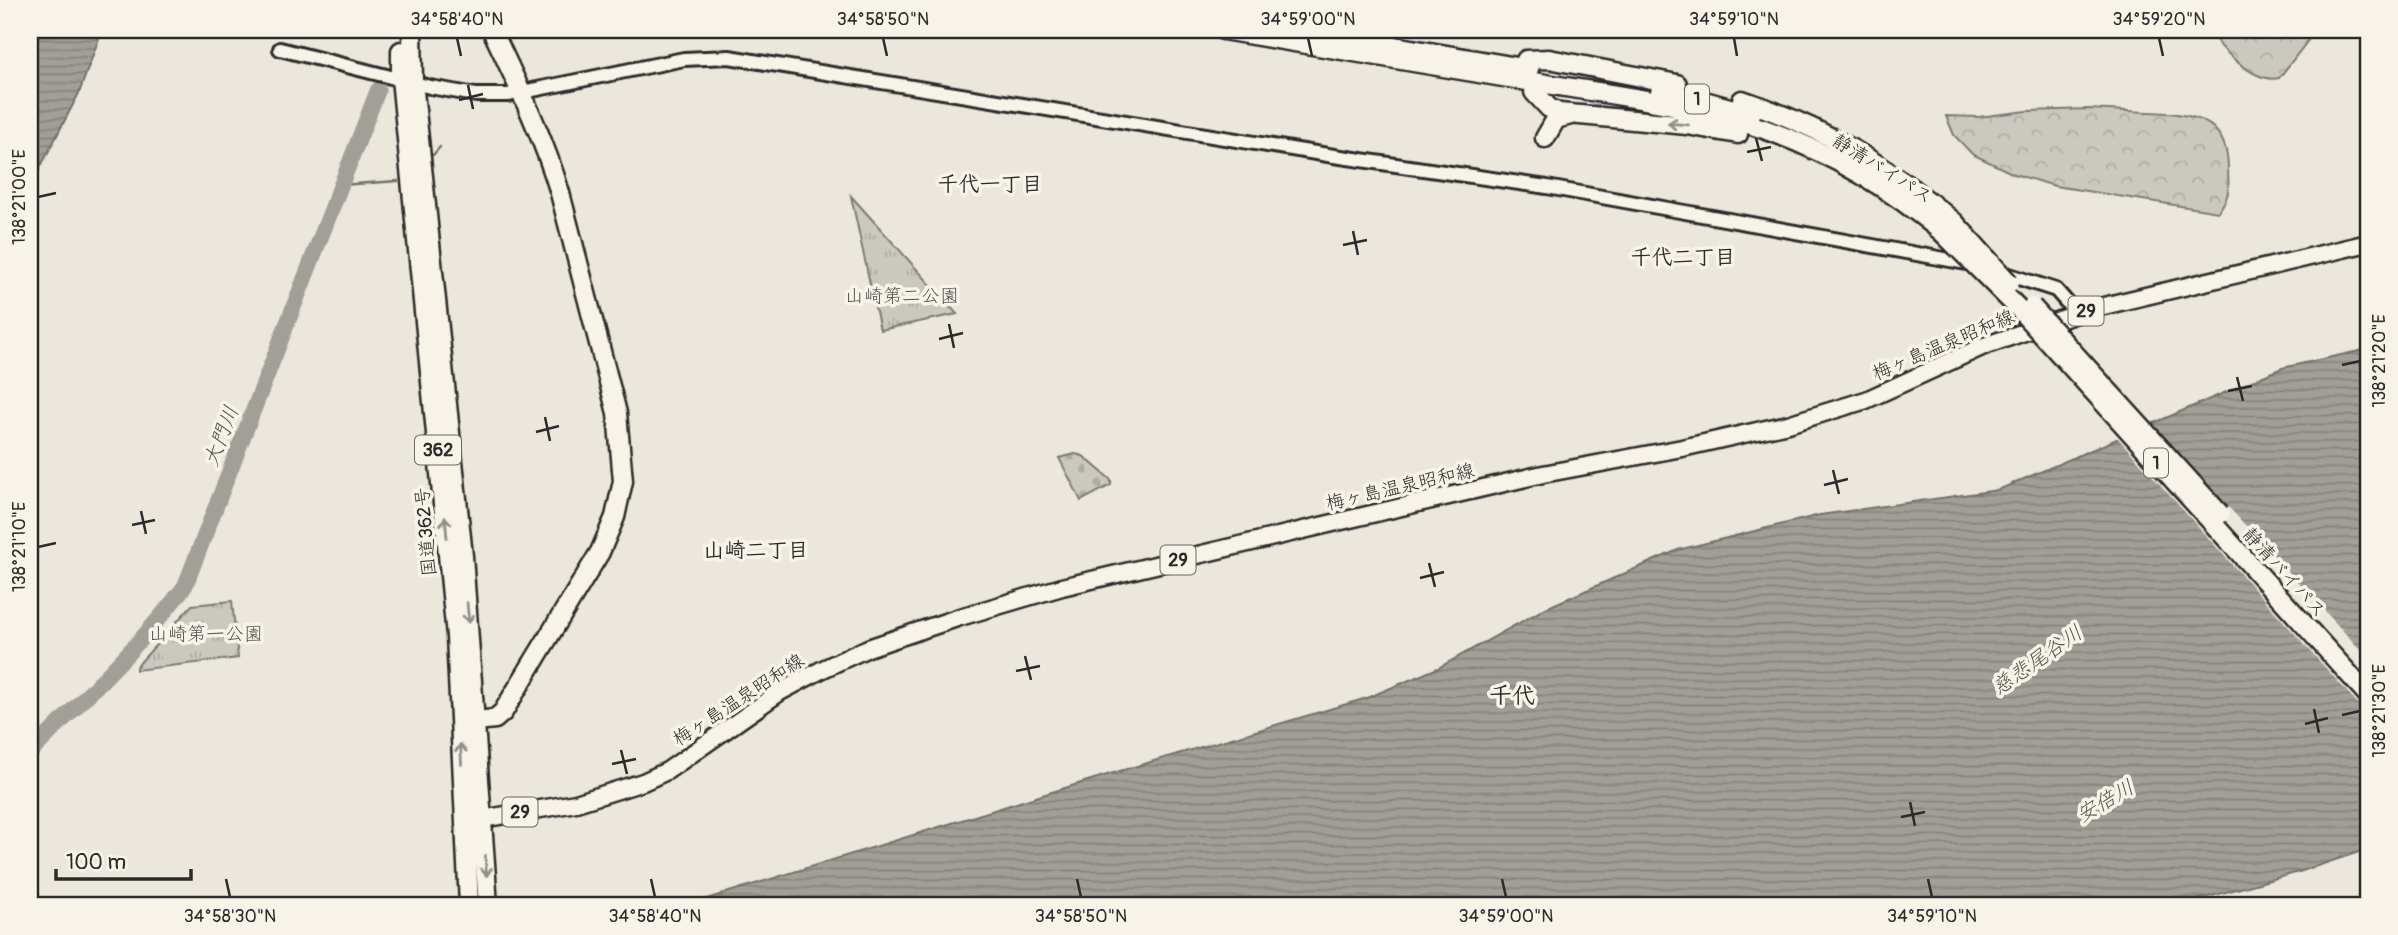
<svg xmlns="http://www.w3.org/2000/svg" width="2398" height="935" font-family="Pangolin,'Klee One',sans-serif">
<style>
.forest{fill:url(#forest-crowns);stroke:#7b7a75;stroke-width:2}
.cemetery{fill:url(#cemetery-stones);stroke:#7b7a75;stroke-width:2}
.park{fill:url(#park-tufts);stroke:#7b7a75;stroke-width:2}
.water{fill:url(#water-rules);stroke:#72716c;stroke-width:2}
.pier{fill:#ebe7dd}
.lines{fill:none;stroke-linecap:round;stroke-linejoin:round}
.stream{stroke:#72716c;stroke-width:2.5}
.river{stroke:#a29f98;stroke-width:16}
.minor-casing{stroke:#2b2b2b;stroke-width:18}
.major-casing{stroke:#2b2b2b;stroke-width:21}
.highway-casing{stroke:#2b2b2b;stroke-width:23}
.minor{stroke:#f7f3e8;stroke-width:12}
.major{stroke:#f7f3e8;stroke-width:16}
.highway{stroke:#f7f3e8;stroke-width:18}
.highway-bridge-casing{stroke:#2b2b2b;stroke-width:23;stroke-linecap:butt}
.highway-bridge{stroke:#f7f3e8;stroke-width:18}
.oneway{stroke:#918f8a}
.ticks{fill:none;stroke:#2b2b2b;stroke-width:2.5}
.labels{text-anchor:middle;stroke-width:7;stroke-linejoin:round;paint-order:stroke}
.shield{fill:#f7f3e8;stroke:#686764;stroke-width:2}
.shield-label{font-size:18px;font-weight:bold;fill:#2b2b2b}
.street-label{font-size:19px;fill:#2b2b2b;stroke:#f7f3e8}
.park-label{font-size:19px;fill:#535250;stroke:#f7f3e8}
.neighbourhood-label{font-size:21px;font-weight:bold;fill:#2b2b2b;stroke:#f7f3e8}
.water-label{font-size:21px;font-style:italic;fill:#555451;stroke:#f7f3e8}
.quarter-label{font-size:23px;font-weight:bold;fill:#2b2b2b;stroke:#f7f3e8}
.neatline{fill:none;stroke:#2b2b2b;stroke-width:2.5}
.ticks-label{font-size:18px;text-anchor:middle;fill:#2b2b2b}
</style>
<defs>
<pattern id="forest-crowns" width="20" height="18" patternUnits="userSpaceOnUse" patternTransform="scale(1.75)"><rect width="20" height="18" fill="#cbc8bf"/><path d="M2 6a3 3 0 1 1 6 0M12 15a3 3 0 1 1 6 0" fill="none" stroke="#aeaca4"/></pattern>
<pattern id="cemetery-stones" width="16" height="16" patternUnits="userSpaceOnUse" patternTransform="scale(1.75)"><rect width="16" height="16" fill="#cbc8bf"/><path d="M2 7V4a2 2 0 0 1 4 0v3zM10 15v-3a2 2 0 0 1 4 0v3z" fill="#aeaca4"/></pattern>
<pattern id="park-tufts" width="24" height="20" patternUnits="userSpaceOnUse" patternTransform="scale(1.75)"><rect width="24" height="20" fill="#cbc8bf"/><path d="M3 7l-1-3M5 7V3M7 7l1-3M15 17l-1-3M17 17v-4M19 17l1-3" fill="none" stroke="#aeaca4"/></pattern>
<pattern id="water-rules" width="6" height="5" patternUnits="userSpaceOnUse" patternTransform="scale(1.75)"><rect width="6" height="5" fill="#a29f98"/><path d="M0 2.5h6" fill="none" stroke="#84827c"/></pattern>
</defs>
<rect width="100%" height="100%" fill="#ebe7dd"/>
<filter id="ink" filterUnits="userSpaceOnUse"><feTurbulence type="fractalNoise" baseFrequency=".0143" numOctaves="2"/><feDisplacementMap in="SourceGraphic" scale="14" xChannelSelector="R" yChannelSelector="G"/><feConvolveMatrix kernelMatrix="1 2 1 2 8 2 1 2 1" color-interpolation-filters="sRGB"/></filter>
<g filter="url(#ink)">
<!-- forest -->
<path class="forest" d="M2209,30H2316L2279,78C2255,84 2220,49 2209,30Z
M2088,109C2108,110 2128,111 2147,112C2188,114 2227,115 2228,167C2228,189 2232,193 2218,212L2055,186L2014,174L1972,154L1954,135L1946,116L1978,117L2027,111Z"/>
<!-- cemetery -->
<path class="cemetery" d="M1075,454L1083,456L1111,480V485L1081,501L1059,458Z"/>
<!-- park -->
<path class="park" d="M851,196L957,314L880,330Z
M232,601L238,658L136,670V667L192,605Z"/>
<!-- water -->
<path class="water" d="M30,30H102L79,93L30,187Z
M2368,349V849L2299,872L2179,905H687L1120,771L1367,698L1438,668L1546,608L1678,550L1820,515L1998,490L2282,368Z"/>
<!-- pier -->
<path class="pier" d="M2149,421L2368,658V715L2116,436Z"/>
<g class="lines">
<!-- stream -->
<path class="stream" d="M433,155L440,147
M340,185L398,181"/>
<!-- river -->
<path class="river" d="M30,753C83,699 140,646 185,586L378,90"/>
<!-- minor casing -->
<g class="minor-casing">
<path id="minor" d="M280,49L430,87L476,95H508L684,59L729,57L1334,156L1547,187L1972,264
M2000,272L2056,290L2077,314"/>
</g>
<!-- major casing -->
<g class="major-casing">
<path id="major" d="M470,821L576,803L643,782L667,771L780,692L823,669L868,648L960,617L1062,587L1333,523L1543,474L1682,448L1788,424L1866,400L1984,346L2091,309L2368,243"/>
</g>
<!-- highway casing -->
<g class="highway-casing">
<path id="highway" d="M412,30L413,82L463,556L488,905
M1223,30C1320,46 1418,63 1515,79C1598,93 1685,102 1764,129C1829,152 1890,188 1942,232
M1301,30L1529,69
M401,51V78L456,636L469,905
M1526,60L1549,59L1677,84
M1534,92L1549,108L1559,113L1687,125L1738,134
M1660,92L1701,100L1751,114
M1742,100C1826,128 1886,165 1954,222
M1545,138L1556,119L1571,115
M476,721L495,719L503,712L600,552L615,517L623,481L617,413L560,193C543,136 517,83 492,30"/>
</g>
<!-- minor -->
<use href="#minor" class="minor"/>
<!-- major -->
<use href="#major" class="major"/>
<!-- highway -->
<use href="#highway" class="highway"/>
<!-- highway-bridge casing -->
<g class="highway-bridge-casing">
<path id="highway-bridge" d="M1954,222L2009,283
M1942,232L2019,309L2368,695
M2032,307L2220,514"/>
</g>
<!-- highway-bridge -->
<use href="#highway-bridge" class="highway-bridge"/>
</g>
<!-- one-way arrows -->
<defs><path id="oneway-shaft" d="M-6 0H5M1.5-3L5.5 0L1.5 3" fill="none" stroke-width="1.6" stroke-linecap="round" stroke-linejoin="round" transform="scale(1.75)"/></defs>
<g class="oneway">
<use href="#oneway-shaft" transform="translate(1678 124) rotate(-175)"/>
<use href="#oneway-shaft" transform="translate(446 527) rotate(-95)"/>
<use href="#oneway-shaft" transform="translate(468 613) rotate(85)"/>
<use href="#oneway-shaft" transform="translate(461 754) rotate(-93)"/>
<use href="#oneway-shaft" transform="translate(486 866) rotate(87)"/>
</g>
</g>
<!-- ticks -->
<path class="ticks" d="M457,38L461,56M883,38L887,56M1308,38L1312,56M1734,38L1737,56M2159,38L2163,56M468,85L473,109M459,100L483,94M1756,138L1762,161M1747,152L1771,147M38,197L56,193M1353,231L1358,255M1343,245L1367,240M949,324L954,348M939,339L963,333M2342,365L2360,361M2237,377L2243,401M2228,391L2252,386M545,417L550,441M536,432L559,426M1833,470L1839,494M1824,485L1848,479M141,511L146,534M132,525L155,520M38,547L56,543M1429,563L1435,587M1420,578L1444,572M1025,656L1031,680M1016,671L1040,666M2314,709L2319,733M2342,715L2360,711M2305,724L2328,718M621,750L627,774M612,764L636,759M1910,802L1915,826M1901,817L1925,812M226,879L230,897M651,879L655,897M1077,879L1081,897M1502,879L1506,897M1928,879L1932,897"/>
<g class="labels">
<!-- shield labels -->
<g class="shield">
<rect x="1685" y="84.5" width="24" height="29" rx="5"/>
<rect x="2068.5" y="296.5" width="35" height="29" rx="5"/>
<rect x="415" y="435.5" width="46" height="29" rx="5"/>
<rect x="2144" y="448.5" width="24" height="29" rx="5"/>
<rect x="1160.5" y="545.5" width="35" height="29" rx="5"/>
<rect x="502.5" y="797.5" width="35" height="29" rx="5"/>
</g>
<g class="shield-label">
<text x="1697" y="105">1</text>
<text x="2086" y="317">29</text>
<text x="438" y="456">362</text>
<text x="2156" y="469">1</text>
<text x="1178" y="566">29</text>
<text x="520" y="818">29</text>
</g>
<!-- street labels -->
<g class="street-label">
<text transform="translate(1883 168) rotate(32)" y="7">静清バイパス</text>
<text transform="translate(1943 344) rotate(-23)" y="7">梅ヶ島温泉昭和線</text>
<text transform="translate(1400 486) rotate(-13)" y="7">梅ヶ島温泉昭和線</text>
<text transform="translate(425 532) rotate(-95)" y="7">国道362号</text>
<text transform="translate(2285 572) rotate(48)" y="7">静清バイパス</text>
<text transform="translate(738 699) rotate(-33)" y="7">梅ヶ島温泉昭和線</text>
</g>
<!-- park labels -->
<g class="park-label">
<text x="902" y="302">山崎第二公園</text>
<text x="206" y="640">山崎第一公園</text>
</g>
<!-- neighbourhood labels -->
<g class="neighbourhood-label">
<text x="990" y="191">千代一丁目</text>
<text x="1683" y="264">千代二丁目</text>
<text x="756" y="557">山崎二丁目</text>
</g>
<!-- water labels -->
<g class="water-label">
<text transform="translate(221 436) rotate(-69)" y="7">大門川</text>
<text transform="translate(2037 660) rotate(-35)" y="7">慈悲尾谷川</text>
<text transform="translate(2105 801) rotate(-30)" y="7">安倍川</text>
</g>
<!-- quarter labels -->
<g class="quarter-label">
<text x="1512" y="703">千代</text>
</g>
</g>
<!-- margin -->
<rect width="2398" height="935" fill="none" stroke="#f7f3e8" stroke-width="77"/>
<!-- scale -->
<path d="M56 869v10h135v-10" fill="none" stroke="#2b2b2b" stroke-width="3.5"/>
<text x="66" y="869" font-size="21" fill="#2b2b2b" stroke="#f7f3e8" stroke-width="5" paint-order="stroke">100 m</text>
<rect x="38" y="38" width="2322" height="859" class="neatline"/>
<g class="ticks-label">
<text x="457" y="25">34°58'40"N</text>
<text x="883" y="25">34°58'50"N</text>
<text x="1308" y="25">34°59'00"N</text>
<text x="1734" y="25">34°59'10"N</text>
<text x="2159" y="25">34°59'20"N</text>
<text transform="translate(19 197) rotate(-90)" y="6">138°21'00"E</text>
<text transform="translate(2379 361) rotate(-90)" y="6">138°21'20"E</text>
<text transform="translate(19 547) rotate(-90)" y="6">138°21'10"E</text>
<text transform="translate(2379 711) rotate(-90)" y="6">138°21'30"E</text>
<text x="230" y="922">34°58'30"N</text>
<text x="655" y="922">34°58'40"N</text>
<text x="1081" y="922">34°58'50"N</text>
<text x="1506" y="922">34°59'00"N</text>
<text x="1932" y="922">34°59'10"N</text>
</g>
</svg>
